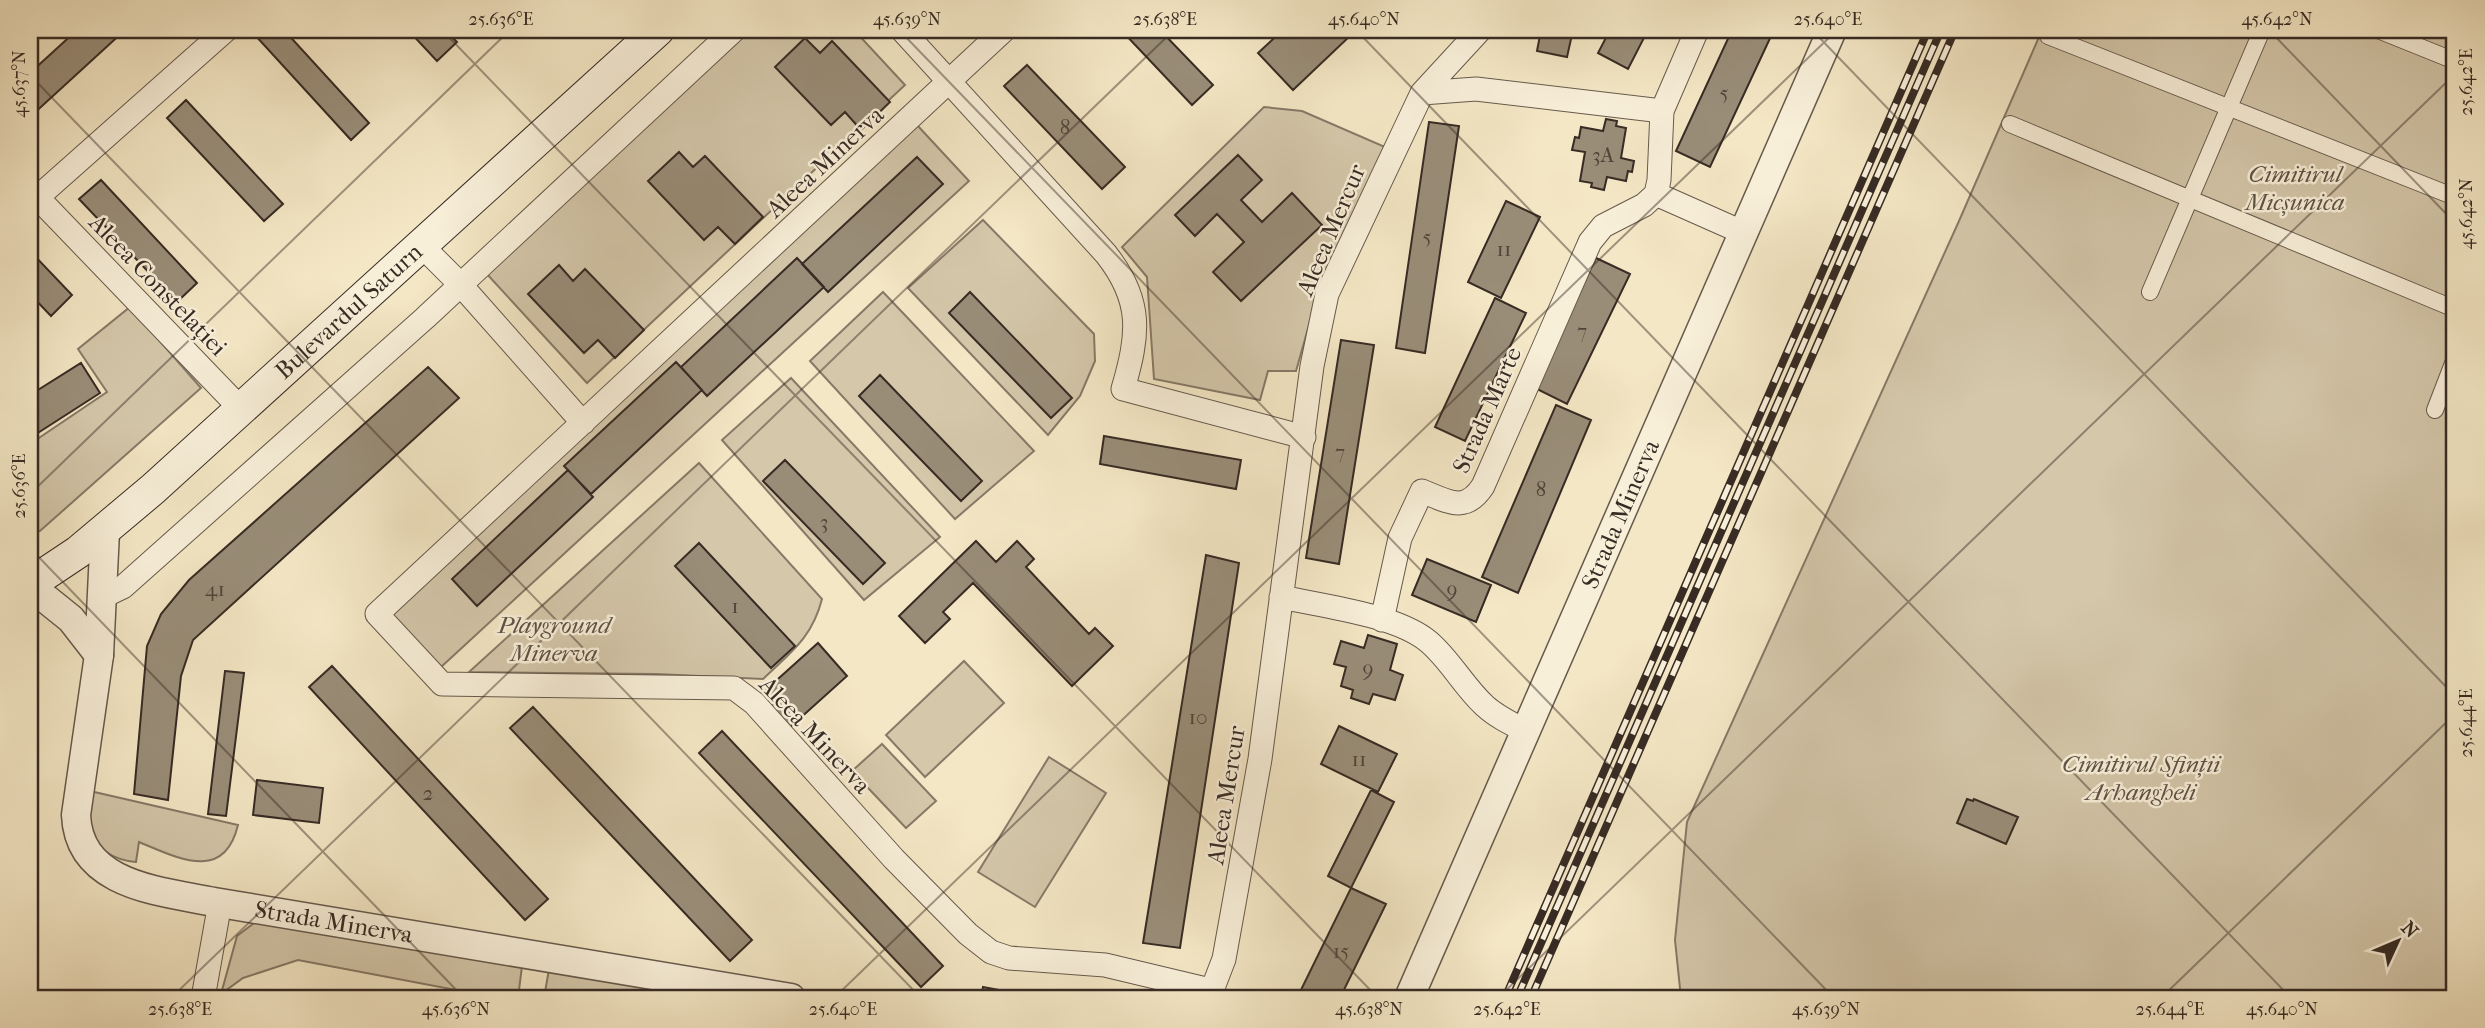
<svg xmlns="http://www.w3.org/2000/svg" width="2485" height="1028" font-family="'IM FELL French Canon',serif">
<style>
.green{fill:#d4c7aa;stroke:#867967;stroke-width:2}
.building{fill:#998d78;stroke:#372b24;stroke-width:2}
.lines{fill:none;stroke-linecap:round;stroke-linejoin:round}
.pedestrian-casing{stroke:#665a4c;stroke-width:18}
.minor-casing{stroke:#665a4c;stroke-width:25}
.tertiary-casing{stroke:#665a4c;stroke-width:31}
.secondary-casing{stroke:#372b24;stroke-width:34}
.pedestrian{stroke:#f8efd9;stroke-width:16}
.minor{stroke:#f8efd9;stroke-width:23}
.tertiary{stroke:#f8efd9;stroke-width:28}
.secondary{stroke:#f8efd9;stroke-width:32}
.rail-casing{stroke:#372b24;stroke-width:8}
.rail{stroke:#f8efd9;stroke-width:5;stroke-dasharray:16;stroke-linecap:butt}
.ticks{fill:none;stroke:#372b24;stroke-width:2;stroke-opacity:0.45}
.labels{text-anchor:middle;stroke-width:5;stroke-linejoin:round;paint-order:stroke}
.number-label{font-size:21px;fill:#504439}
.street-label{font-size:24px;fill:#372b24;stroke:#f8efd9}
.park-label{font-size:24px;font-style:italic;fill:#5e5246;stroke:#f8efd9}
.neatline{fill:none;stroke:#372b24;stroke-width:2.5}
.ticks-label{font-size:18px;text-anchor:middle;fill:#372b24}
</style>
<rect width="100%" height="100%" fill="#f4e7c5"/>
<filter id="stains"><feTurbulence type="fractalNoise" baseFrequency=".00286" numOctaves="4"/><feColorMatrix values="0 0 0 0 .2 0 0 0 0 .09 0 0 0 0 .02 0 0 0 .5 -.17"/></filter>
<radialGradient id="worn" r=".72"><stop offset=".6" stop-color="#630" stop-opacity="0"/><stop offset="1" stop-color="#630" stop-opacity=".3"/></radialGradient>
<!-- green -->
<path class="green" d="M750,30H854L905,85L587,383L486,273Z
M2042,30H2455V998H1681L1675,940L1687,822L1959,221Z
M1264,107L1302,111L1385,147L1320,286L1296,371H1268L1260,400L1154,379L1147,277L1122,247Z
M917,125L969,181L441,667L389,611Z
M983,220L1094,334L1095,361L1080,396L1048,435L908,288Z
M883,292L1034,451L955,519L810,361Z
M130,307L201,388L40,531L30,535V444L107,392L78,349Z
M791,378L940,537L864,600L722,440Z
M699,463L822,599C812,638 791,652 763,679L656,674L469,672Z
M964,661L1004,703L925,777L886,735Z
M882,744L936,801L906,828L852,771Z
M1049,757L1106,793L1035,907L978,872Z
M90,791L238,825C224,883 178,858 139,842L136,862C117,861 87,846 85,825C84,815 89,802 90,791Z
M258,920L522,966L518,998H498L298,960L243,978L221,994L237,936Z
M549,969L739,998H544Z"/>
<!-- building -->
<path class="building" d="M77,30H125L30,117V73Z
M259,30H284L369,123L351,140L254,34Z
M408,30H445L457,42L437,61Z
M1121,30H1160L1213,85L1192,105Z
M1283,30H1346L1351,35L1293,90L1258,53Z
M1541,30H1573L1567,57L1537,51Z
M1610,30H1648L1628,69L1598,53Z
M1732,30H1762L1772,34L1710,167L1676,151Z
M805,38L820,53L832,41L890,102L861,130L845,112L831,125L775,67Z
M1027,65L1125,167L1102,189L1004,86Z
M186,100L283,204L264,221L167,118Z
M1606,119L1617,121L1616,126L1626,128L1621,158L1634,161L1632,172L1628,171L1626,181L1607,177L1604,190L1591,187L1592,183L1580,181L1585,152L1572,150L1575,137L1579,138L1581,127L1603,131Z
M1429,122L1459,126L1425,353L1396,348Z
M679,152L693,167L705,156L763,217L735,244L718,227L704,240L648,181Z
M1238,155L1262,180L1241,200L1262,222L1292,193L1322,225L1241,301L1213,272L1244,242L1217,214L1195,236L1175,215Z
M917,157L943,184L828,292L802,264Z
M101,180L197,283L177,302L79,199Z
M1506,201L1540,217L1501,298L1468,282Z
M30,251L72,295L51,316L30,294Z
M797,258L824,287L707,396L681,367Z
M1596,258L1630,274L1567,404L1533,387Z
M559,265L573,281L585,269L644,330L615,358L598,340L584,353L528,294Z
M970,292L1072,398L1051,418L949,313Z
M1495,298L1526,313L1465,441L1435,427Z
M1341,340L1374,345L1339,564L1306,558Z
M676,362L702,390L591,494L564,466Z
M81,363L100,393L30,438V395Z
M428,367L459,398L193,640L181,676L168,800L134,794L147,646L161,614L189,580Z
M880,375L982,481L961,501L859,396Z
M1556,405L1591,420L1518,593L1482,577Z
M1104,436L1241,460L1236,489L1100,464Z
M785,460L885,563L863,584L763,481Z
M568,470L593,497L477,606L452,579Z
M976,541L996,562L1017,541L1034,559L1026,567L1089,634L1095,628L1113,646L1072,686L973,583L943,612L950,619L925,643L899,616Z
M699,543L795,646L771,668L675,566Z
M1206,555L1239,563L1180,948L1143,943Z
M1427,559L1491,585L1476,622L1412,595Z
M1368,635L1397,644L1390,670L1403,675L1395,700L1373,694L1369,704L1351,698L1353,690L1341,686L1346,667L1334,664L1341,641L1364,648Z
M818,643L847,676L788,729L759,696Z
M332,666L548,899L525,920L309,687Z
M225,671L244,673L226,816L208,814Z
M533,707L752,940L730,961L510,728Z
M30,714L36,715L30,755Z
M1339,726L1397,754L1378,792L1321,764Z
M722,731L943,966L921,987L699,753Z
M257,780L323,788L319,823L253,815Z
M1371,790L1394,802L1351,888L1328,876Z
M1967,799L1973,801L1974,799L2018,817L2006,844L1957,823Z
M1351,888L1386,904L1340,998H1297Z
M983,987L1041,998H981Z"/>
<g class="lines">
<!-- pedestrian casing -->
<g class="pedestrian-casing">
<path id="pedestrian" d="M2378,30L2455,61
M2048,36L2455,197
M2010,124L2455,309
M2150,292L2262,30
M2435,410L2455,358"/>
</g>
<!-- minor casing -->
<g class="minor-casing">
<path id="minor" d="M902,30L1106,254C1143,301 1139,334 1123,389L1304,437
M1004,30L377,614L442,684L734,688L754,703L894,859L968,934L991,952L1009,958L1105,965L1214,991
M1422,93L1476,89L1662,111
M1656,194L1744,233
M37,197L241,409
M30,204L226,30
M421,245L460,284L583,423
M1281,597C1323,606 1397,615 1429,642C1451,661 1464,687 1485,706C1497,717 1512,724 1526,731
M100,598L123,587L425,318L734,30
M1382,620L1400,538L1422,491C1447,501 1465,514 1483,486L1590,242L1603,226L1644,205L1656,194L1659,180L1662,111L1697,30
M203,998L220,903
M1209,998L1224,959L1260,759L1312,366L1327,294L1422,93L1480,30"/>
</g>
<!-- tertiary casing -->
<g class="tertiary-casing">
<g id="tertiary">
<path id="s1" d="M105,531L99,655L76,815C79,886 160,891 214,902L791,998"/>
<path d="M30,586L71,619L99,655"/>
<path id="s2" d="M1409,998L1832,30"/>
</g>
</g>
<!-- secondary casing -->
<g class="secondary-casing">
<g id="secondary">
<path id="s3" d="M30,584L78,552L153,489L658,30"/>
</g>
</g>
<!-- pedestrian -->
<use href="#pedestrian" class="pedestrian"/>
<!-- minor -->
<use href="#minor" class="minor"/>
<!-- tertiary -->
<use href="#tertiary" class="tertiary"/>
<!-- secondary -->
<use href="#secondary" class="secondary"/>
<!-- rail casing -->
<g class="rail-casing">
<path id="rail" d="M1505,998L1928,30
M1517,998L1941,30
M1531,998L1955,30"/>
</g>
<!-- rail -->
<use href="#rail" class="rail"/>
</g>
<!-- ticks -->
<path class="ticks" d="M442,30L1378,998M899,30L1834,998M1356,30L2291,998M1812,30L2455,696M2269,30L2455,223M30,75L921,998M30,494L510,30M30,548L464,998M171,998L1174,30M834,998L1837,30M1498,998L2455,74M2161,998L2455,714"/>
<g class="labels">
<!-- number labels -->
<g class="number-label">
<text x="1724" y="100">5</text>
<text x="1065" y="134">8</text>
<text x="1603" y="162">3A</text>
<text x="1427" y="244">5</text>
<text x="1504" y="256">11</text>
<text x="1582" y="338">7</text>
<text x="1340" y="459">7</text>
<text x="1541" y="496">8</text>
<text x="824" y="529">3</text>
<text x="215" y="596">41</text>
<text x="1452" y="597">9</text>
<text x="735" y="613">1</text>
<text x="1368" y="676">9</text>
<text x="1198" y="724">10</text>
<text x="1359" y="766">11</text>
<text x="428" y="800">2</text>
<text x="1341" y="958">15</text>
</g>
<!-- street labels -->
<g class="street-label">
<text transform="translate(825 162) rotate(-43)" y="8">Aleea Minerva</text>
<text transform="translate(1331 230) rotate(-67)" y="8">Aleea Mercur</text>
<text transform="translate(158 285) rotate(46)" y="8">Aleea Constelației</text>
<text dy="8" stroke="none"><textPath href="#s3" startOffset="420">Bulevardul Saturn</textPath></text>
<text transform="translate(1487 410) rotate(-66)" y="8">Strada Marte</text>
<text dy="8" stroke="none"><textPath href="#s2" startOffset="528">Strada Minerva</textPath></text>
<text transform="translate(815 735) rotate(47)" y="8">Aleea Minerva</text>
<text transform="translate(1226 795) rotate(-81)" y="8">Aleea Mercur</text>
<text dy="8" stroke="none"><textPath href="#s1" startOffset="586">Strada Minerva</textPath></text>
</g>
<!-- park labels -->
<g class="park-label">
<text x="2295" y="182">Cimitirul<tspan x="2295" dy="28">Micșunica</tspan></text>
<text x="554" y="633">Playground<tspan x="554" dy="28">Minerva</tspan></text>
<text x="2141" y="772">Cimitirul Sfinții<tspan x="2141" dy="28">Arhangheli</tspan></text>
</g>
</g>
<!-- margin -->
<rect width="2485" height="1028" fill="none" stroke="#f4e7c5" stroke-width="77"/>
<!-- north arrow -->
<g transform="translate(2398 941) rotate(46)" stroke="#f8efd9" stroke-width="5" paint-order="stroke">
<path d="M0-5L12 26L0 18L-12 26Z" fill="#372b24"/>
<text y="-10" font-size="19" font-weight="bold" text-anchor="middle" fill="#372b24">N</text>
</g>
<rect x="38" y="38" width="2408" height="952" class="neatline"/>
<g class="ticks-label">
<text x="501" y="25">25.636°E</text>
<text x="907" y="25">45.639°N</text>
<text x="1165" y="25">25.638°E</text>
<text x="1364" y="25">45.640°N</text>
<text x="1828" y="25">25.640°E</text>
<text x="2277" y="25">45.642°N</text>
<text transform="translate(2466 82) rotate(-90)" y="6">25.642°E</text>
<text transform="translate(19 84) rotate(-90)" y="6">45.637°N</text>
<text transform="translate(2466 214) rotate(-90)" y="6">45.642°N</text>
<text transform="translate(19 486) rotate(-90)" y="6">25.636°E</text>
<text transform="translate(2466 723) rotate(-90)" y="6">25.644°E</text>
<text x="180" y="1015">25.638°E</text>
<text x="456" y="1015">45.636°N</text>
<text x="843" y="1015">25.640°E</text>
<text x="1369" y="1015">45.638°N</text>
<text x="1507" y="1015">25.642°E</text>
<text x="1826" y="1015">45.639°N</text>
<text x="2170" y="1015">25.644°E</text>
<text x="2282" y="1015">45.640°N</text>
</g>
<rect width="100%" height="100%" filter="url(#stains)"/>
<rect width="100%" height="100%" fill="url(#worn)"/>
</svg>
